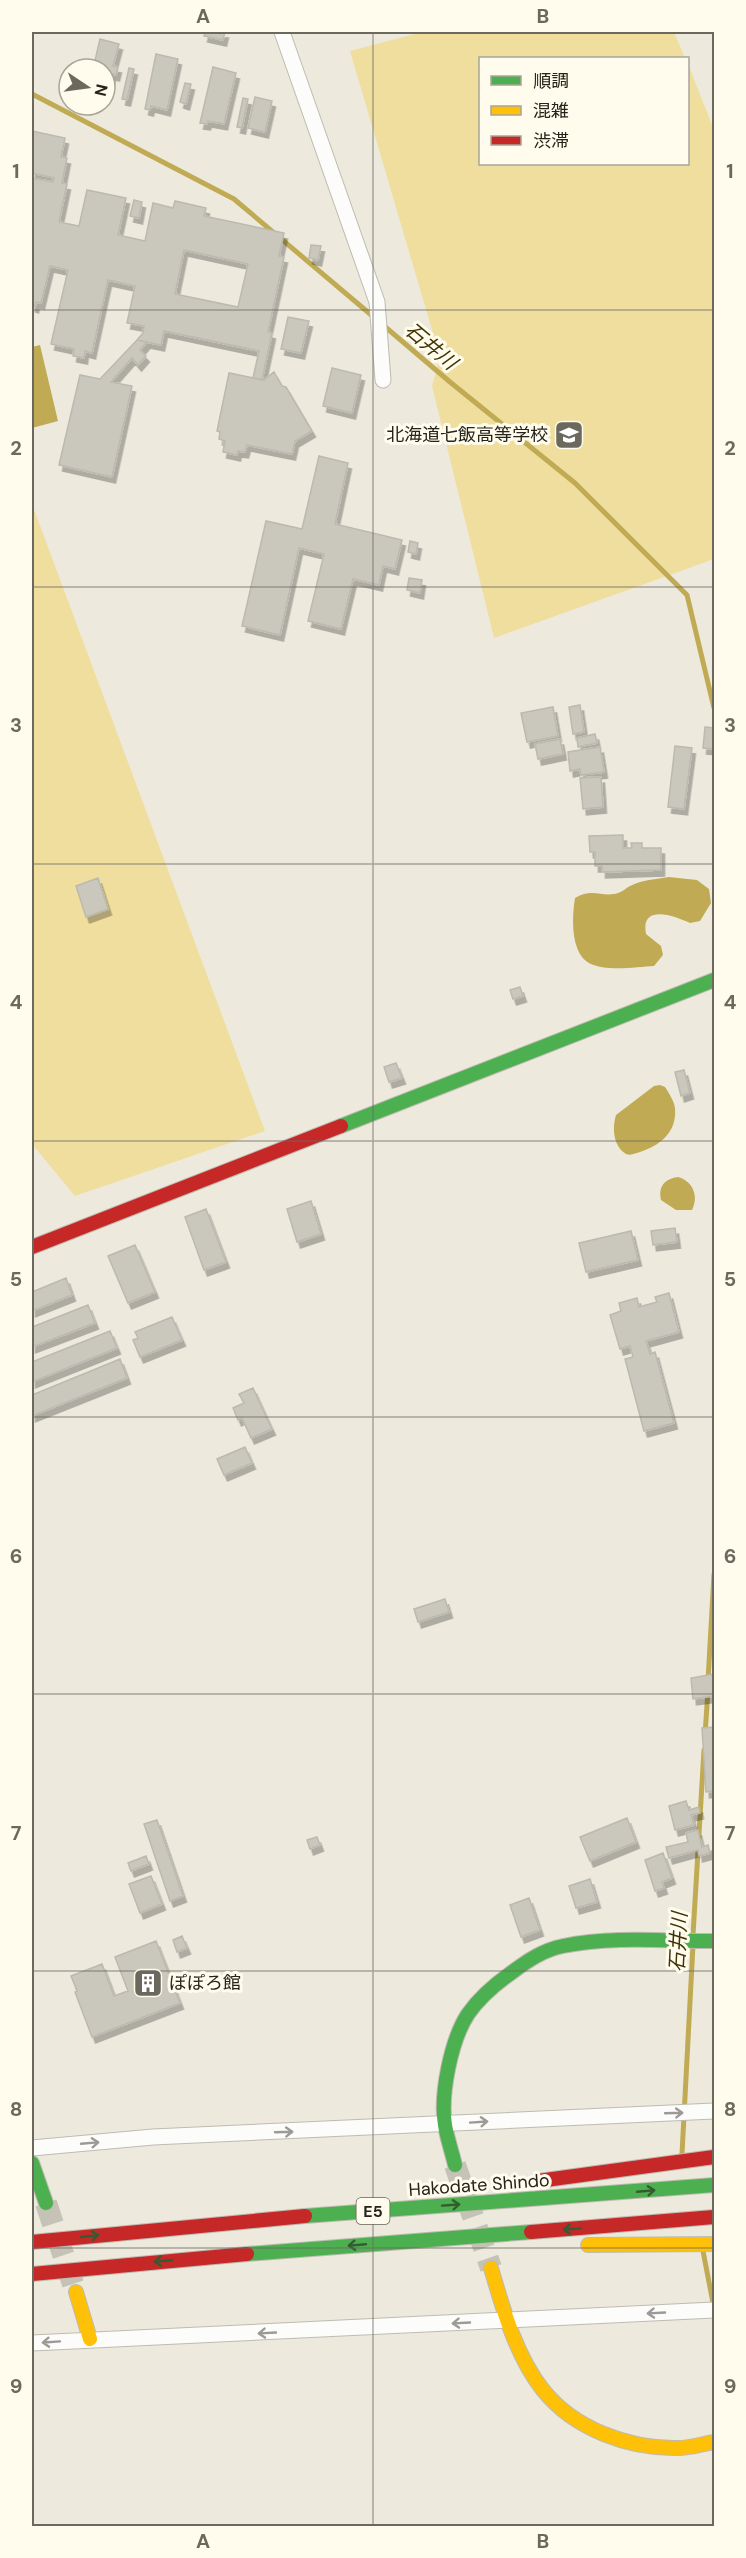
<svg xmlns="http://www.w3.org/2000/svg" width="746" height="2558" font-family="'DM Sans','Noto Sans JP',sans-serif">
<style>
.green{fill:#efde9e}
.water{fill:#c0ab54}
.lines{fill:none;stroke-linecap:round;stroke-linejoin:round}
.stream{stroke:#c0ab54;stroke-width:5}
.building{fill:#cac7bd;stroke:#bcb9af;stroke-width:1.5;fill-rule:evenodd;filter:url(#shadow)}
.secondary-tunnel{stroke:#c5c2b6;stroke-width:22;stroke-dasharray:22 11;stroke-linecap:butt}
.street-casing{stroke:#bebbb1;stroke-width:17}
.fast-casing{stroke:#bebbb1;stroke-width:16}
.slow-casing{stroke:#bebbb1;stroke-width:16}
.jam-casing{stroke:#bebbb1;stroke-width:16}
.street{stroke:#fcfcfa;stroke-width:15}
.fast{stroke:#4caf50;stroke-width:14}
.slow{stroke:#ffc107;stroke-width:14}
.jam{stroke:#c62828;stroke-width:14}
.oneway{stroke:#9b9a95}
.oneway2{stroke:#355b30}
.grid{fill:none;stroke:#6b695e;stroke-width:1.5;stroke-opacity:0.55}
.labels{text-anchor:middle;stroke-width:6;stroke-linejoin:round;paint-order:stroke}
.shield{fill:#fffbed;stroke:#666459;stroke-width:1.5}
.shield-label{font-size:16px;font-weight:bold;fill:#25231a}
.poi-label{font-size:18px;fill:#25231a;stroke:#fffbed;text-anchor:end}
.street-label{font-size:18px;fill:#25231a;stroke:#fffbed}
.water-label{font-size:20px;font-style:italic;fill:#403405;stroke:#fffbed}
.neatline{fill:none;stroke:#6b695e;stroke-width:2}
.grid-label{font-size:20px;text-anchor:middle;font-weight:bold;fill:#6b695e}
</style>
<defs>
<filter id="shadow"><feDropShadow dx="3.5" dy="6" stdDeviation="0" flood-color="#0004"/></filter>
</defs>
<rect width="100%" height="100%" fill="#edeadd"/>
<!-- green -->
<path class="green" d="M422,32H674L685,58H480V164H688V64L714,130V559L494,638L432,386L440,357L350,51Z
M32,504L265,1131L75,1196L32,1144Z"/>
<!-- water -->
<path class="water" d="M40,345L58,421L32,428V347Z
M669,877L697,880L709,889L711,903L700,921L690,923C675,916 640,903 646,934L661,946L663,955L654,966C636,967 606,972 589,963C570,952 572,916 575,898C593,887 602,898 618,893C622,892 626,888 630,886C642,880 656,879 669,877Z
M660,1085L665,1087C669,1093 674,1101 675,1108C677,1132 661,1145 640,1152C636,1153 631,1156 626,1154C613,1146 612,1128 616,1115L654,1086Z
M678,1177C693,1181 699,1196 692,1210H676L661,1200C658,1187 664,1179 678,1177Z"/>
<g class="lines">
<!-- stream -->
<path class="stream" d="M32,94L234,199L376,319
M383,325L450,382L575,483L687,595L714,708
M708,1681L714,1574
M705,1735L708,1690
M693,1935L704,1750
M682,2154L693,1945
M703,2251L714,2308"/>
</g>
<!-- building -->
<path class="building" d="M205,32H225L223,40L204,36Z
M100,39L119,44L113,66L118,67L116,75L112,74L107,95L105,69H93Z
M156,54L178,59L167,110L151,106L150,110L145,109Z
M213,67L236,73L224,124L208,121L207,124L200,123Z
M129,68L134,69L127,100L122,99Z
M185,83L191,84L186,104L180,102Z
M255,97L272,101L265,132L248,128Z
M243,98L248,99L242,128L237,127Z
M32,131L65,138L61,157L67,158L62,183L67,184L59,222L79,226L87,190L126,198L118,235L145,241L153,203L173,208L175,201L206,208L204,216L284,233L279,256L284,257L268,332L272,333L262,380L253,378L259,351L164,331L161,345L137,340L143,333L144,326L127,323L135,286L108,280L92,353L85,351L84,358L73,356L74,349L51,344L68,270L50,266L41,303L36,302L35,307L32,306V178L53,182L54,178L32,173ZM184,250L248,264L238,307L175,294Z
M134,200L142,202L139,218L130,216Z
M311,245L321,246L318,260L309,258Z
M288,317L309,321L301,353L281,349Z
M137,340L147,342L140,350L146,356L138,365L132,358L111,382L132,386L112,477L59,465L80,375L100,379Z
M332,368L361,375L352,413L323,406Z
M274,372L282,386L286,387L312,431L295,441L292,454L247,445L245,452L238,451L237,455L223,452L225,441L219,439L220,432L217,431L229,373L264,380Z
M319,456L348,463L335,524L402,540L395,569L383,566L379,585L353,579L341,629L308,621L324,554L299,548L280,635L242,626L266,521L302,529Z
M410,541L418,543L416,554L408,552Z
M409,578L422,580L420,593L407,590Z
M580,705L584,732L573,734L569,707Z
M553,707L558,736L527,742L521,713Z
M705,727L714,728V749L703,748Z
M595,734L597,743L578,747L577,738Z
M560,739L563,754L538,759L535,744Z
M675,746L692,748L684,809L668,807Z
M600,747L604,772L581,775L580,769L570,771L568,752Z
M601,777L603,807L583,809L580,778Z
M623,835V848H632L631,843H642V848H661V870L602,872V866H595V852H590L589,836Z
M98,878L108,909L86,917L76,886Z
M520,987L523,996L513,999L510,990Z
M396,1063L402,1078L389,1082L384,1067Z
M684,1070L690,1093L681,1096L675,1072Z
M311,1201L321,1234L297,1242L287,1209Z
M206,1209L226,1262L204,1270L185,1217Z
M675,1228L677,1242L653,1245L651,1231Z
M631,1231L638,1260L586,1272L579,1243Z
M135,1245L155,1292L128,1303L108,1256Z
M66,1278L72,1295L32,1311V1292Z
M669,1293L679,1332L646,1341L650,1354L655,1352L674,1423L644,1431L625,1359L633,1357L630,1346L620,1349L610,1315L621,1311L619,1303L637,1298L639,1307L657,1302L655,1297Z
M88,1305L95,1323L32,1347V1327Z
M172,1317L182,1340L140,1357L133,1340L138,1338L135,1332Z
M110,1331L117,1348L32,1382V1362Z
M120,1359L127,1378L32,1416V1395Z
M253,1388L272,1429L251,1438L242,1418L238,1420L233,1408L244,1403L239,1394Z
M245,1447L252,1463L224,1475L217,1459Z
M445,1599L449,1612L418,1622L414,1609Z
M714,1674V1696L693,1699L691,1678Z
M714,1727V1747H713L714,1791L706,1792L702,1728Z
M686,1801L689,1810L699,1807L700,1813L691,1815L694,1825L675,1830L669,1806Z
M627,1818L636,1842L590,1861L580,1837Z
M157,1820L183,1896L170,1901L144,1824Z
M698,1830L702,1847L708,1845L710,1853L699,1856L698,1850L669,1858L666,1847L688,1842L686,1833Z
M317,1837L320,1845L310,1849L307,1840Z
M663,1853L672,1878L662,1882L664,1888L655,1891L645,1860Z
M146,1856L149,1864L131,1871L128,1863Z
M151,1876L162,1904L140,1913L129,1884Z
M590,1879L597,1902L576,1908L569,1886Z
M529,1898L540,1930L521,1937L510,1905Z
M182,1936L187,1948L177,1952L173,1940Z
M156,1941L180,2003L92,2037L75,1992L77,1991L71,1976L102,1964L114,1996L128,1991L115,1957Z"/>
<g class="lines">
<!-- secondary-tunnel -->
<path class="secondary-tunnel" d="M455,2165L491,2268
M46,2203L73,2284"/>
<!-- street casing -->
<g class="street-casing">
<path id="street" d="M282,32L377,302L383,380
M32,2148L153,2137L714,2111
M32,2343L714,2310"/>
</g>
<!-- fast casing -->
<g class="fast-casing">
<path id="fast" d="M341,1126L714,980
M32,2163L46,2203
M455,2165C452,2152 447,2138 445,2125C440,2095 451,2040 468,2014C480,1997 494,1985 511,1973C527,1961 543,1950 563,1946C612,1936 664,1941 714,1941
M305,2216L714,2185
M247,2254L531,2232"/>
</g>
<!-- slow casing -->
<g class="slow-casing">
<path id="slow" d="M588,2245L714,2244
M491,2268C503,2309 516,2356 543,2390C574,2429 629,2449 678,2448C690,2448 702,2444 714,2442
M76,2292L90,2339"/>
</g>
<!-- jam casing -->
<g class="jam-casing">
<path id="jam" d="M32,1247L341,1126
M538,2181L714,2157
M531,2232L714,2217
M32,2242L305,2216
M32,2274L247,2254"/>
</g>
<!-- street -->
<use href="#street" class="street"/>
<!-- fast -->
<use href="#fast" class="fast"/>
<!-- slow -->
<use href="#slow" class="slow"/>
<!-- jam -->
<use href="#jam" class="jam"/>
</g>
<!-- one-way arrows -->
<defs><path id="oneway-shaft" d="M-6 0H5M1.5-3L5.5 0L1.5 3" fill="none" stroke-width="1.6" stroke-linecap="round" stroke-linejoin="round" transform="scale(1.5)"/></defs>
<g class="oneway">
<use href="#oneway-shaft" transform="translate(674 2113) rotate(-2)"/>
<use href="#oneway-shaft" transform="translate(479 2122) rotate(-4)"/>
<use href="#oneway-shaft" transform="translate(284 2132) rotate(-2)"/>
<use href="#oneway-shaft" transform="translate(90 2143) rotate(-5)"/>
<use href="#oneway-shaft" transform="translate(656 2313) rotate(177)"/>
<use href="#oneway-shaft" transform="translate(461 2323) rotate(177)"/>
<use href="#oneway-shaft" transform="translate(267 2333) rotate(177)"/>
<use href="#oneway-shaft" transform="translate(51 2342) rotate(176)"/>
</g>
<g class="oneway2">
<use href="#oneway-shaft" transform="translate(646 2191) rotate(-5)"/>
<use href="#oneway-shaft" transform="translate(451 2205) rotate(-4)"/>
<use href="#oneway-shaft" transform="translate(572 2229) rotate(176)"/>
<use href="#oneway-shaft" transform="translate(90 2236) rotate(-6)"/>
<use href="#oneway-shaft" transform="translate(357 2245) rotate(175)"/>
<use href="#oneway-shaft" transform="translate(163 2261) rotate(175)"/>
</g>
<!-- grid -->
<path class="grid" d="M373,32V2526M32,310H714M32,587H714M32,864H714M32,1141H714M32,1417H714M32,1694H714M32,1971H714M32,2248H714"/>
<!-- icons -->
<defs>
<g id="school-square" transform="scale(1.5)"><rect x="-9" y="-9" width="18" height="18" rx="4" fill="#6b695e" stroke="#fffbed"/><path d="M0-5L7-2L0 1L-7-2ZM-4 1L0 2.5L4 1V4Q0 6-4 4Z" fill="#fff"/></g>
<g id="building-square" transform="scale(1.5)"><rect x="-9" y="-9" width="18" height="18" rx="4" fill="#6b695e" stroke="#fffbed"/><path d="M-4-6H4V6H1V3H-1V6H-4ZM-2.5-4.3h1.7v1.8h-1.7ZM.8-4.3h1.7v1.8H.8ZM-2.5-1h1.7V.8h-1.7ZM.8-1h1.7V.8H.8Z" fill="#fff"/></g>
</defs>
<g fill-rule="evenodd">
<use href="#school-square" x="569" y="435"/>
<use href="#building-square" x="148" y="1983"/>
</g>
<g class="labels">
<!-- shield labels -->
<rect class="shield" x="356.5" y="2198" width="33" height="26" rx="4.5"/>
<g class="shield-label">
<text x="373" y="2217">E5</text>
</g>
<!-- poi labels -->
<g class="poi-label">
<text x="548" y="441">北海道七飯高等学校</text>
<text x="169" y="1989" text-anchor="start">ぽぽろ館</text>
</g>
<!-- street labels -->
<g class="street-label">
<text transform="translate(479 2185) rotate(-4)" y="6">Hakodate Shindo</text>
</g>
<!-- water labels -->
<g class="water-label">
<text transform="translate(431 346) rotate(40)" y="7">石井川</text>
<text transform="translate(678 1942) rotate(-87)" y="7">石井川</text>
</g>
</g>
<!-- border -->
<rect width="746" height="2558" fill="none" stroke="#fffbed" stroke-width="66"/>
<!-- legend -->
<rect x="479" y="57" width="210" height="108" fill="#fffbed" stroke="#a8a599" stroke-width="1.5"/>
<rect x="491" y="76" width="30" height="9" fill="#4caf50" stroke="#a8a599" stroke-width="1.5"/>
<text x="533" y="87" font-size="18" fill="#25231a">順調</text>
<rect x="491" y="106" width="30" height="9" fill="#ffc107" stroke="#a8a599" stroke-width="1.5"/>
<text x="533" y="117" font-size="18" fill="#25231a">混雑</text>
<rect x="491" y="136" width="30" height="9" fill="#c62828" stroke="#a8a599" stroke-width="1.5"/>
<text x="533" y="147" font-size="18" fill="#25231a">渋滞</text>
<!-- north arrow -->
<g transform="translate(87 87) rotate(103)"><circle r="28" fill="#fffbed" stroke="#a8a599" stroke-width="1.5"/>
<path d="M0-4.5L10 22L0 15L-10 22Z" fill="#6b695e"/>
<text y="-9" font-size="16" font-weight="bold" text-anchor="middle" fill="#25231a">N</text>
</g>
<rect x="33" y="33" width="680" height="2492" class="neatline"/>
<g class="grid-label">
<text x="203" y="23">A</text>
<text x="543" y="23">B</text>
<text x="16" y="178">1</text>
<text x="730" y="178">1</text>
<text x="16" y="455">2</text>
<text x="730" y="455">2</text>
<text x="16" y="732">3</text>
<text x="730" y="732">3</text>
<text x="16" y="1009">4</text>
<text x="730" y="1009">4</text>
<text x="16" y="1286">5</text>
<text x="730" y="1286">5</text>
<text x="16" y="1563">6</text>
<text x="730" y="1563">6</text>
<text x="16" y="1840">7</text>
<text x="730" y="1840">7</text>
<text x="16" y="2116">8</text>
<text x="730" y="2116">8</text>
<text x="16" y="2393">9</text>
<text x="730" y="2393">9</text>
<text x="203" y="2548">A</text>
<text x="543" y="2548">B</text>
</g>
</svg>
